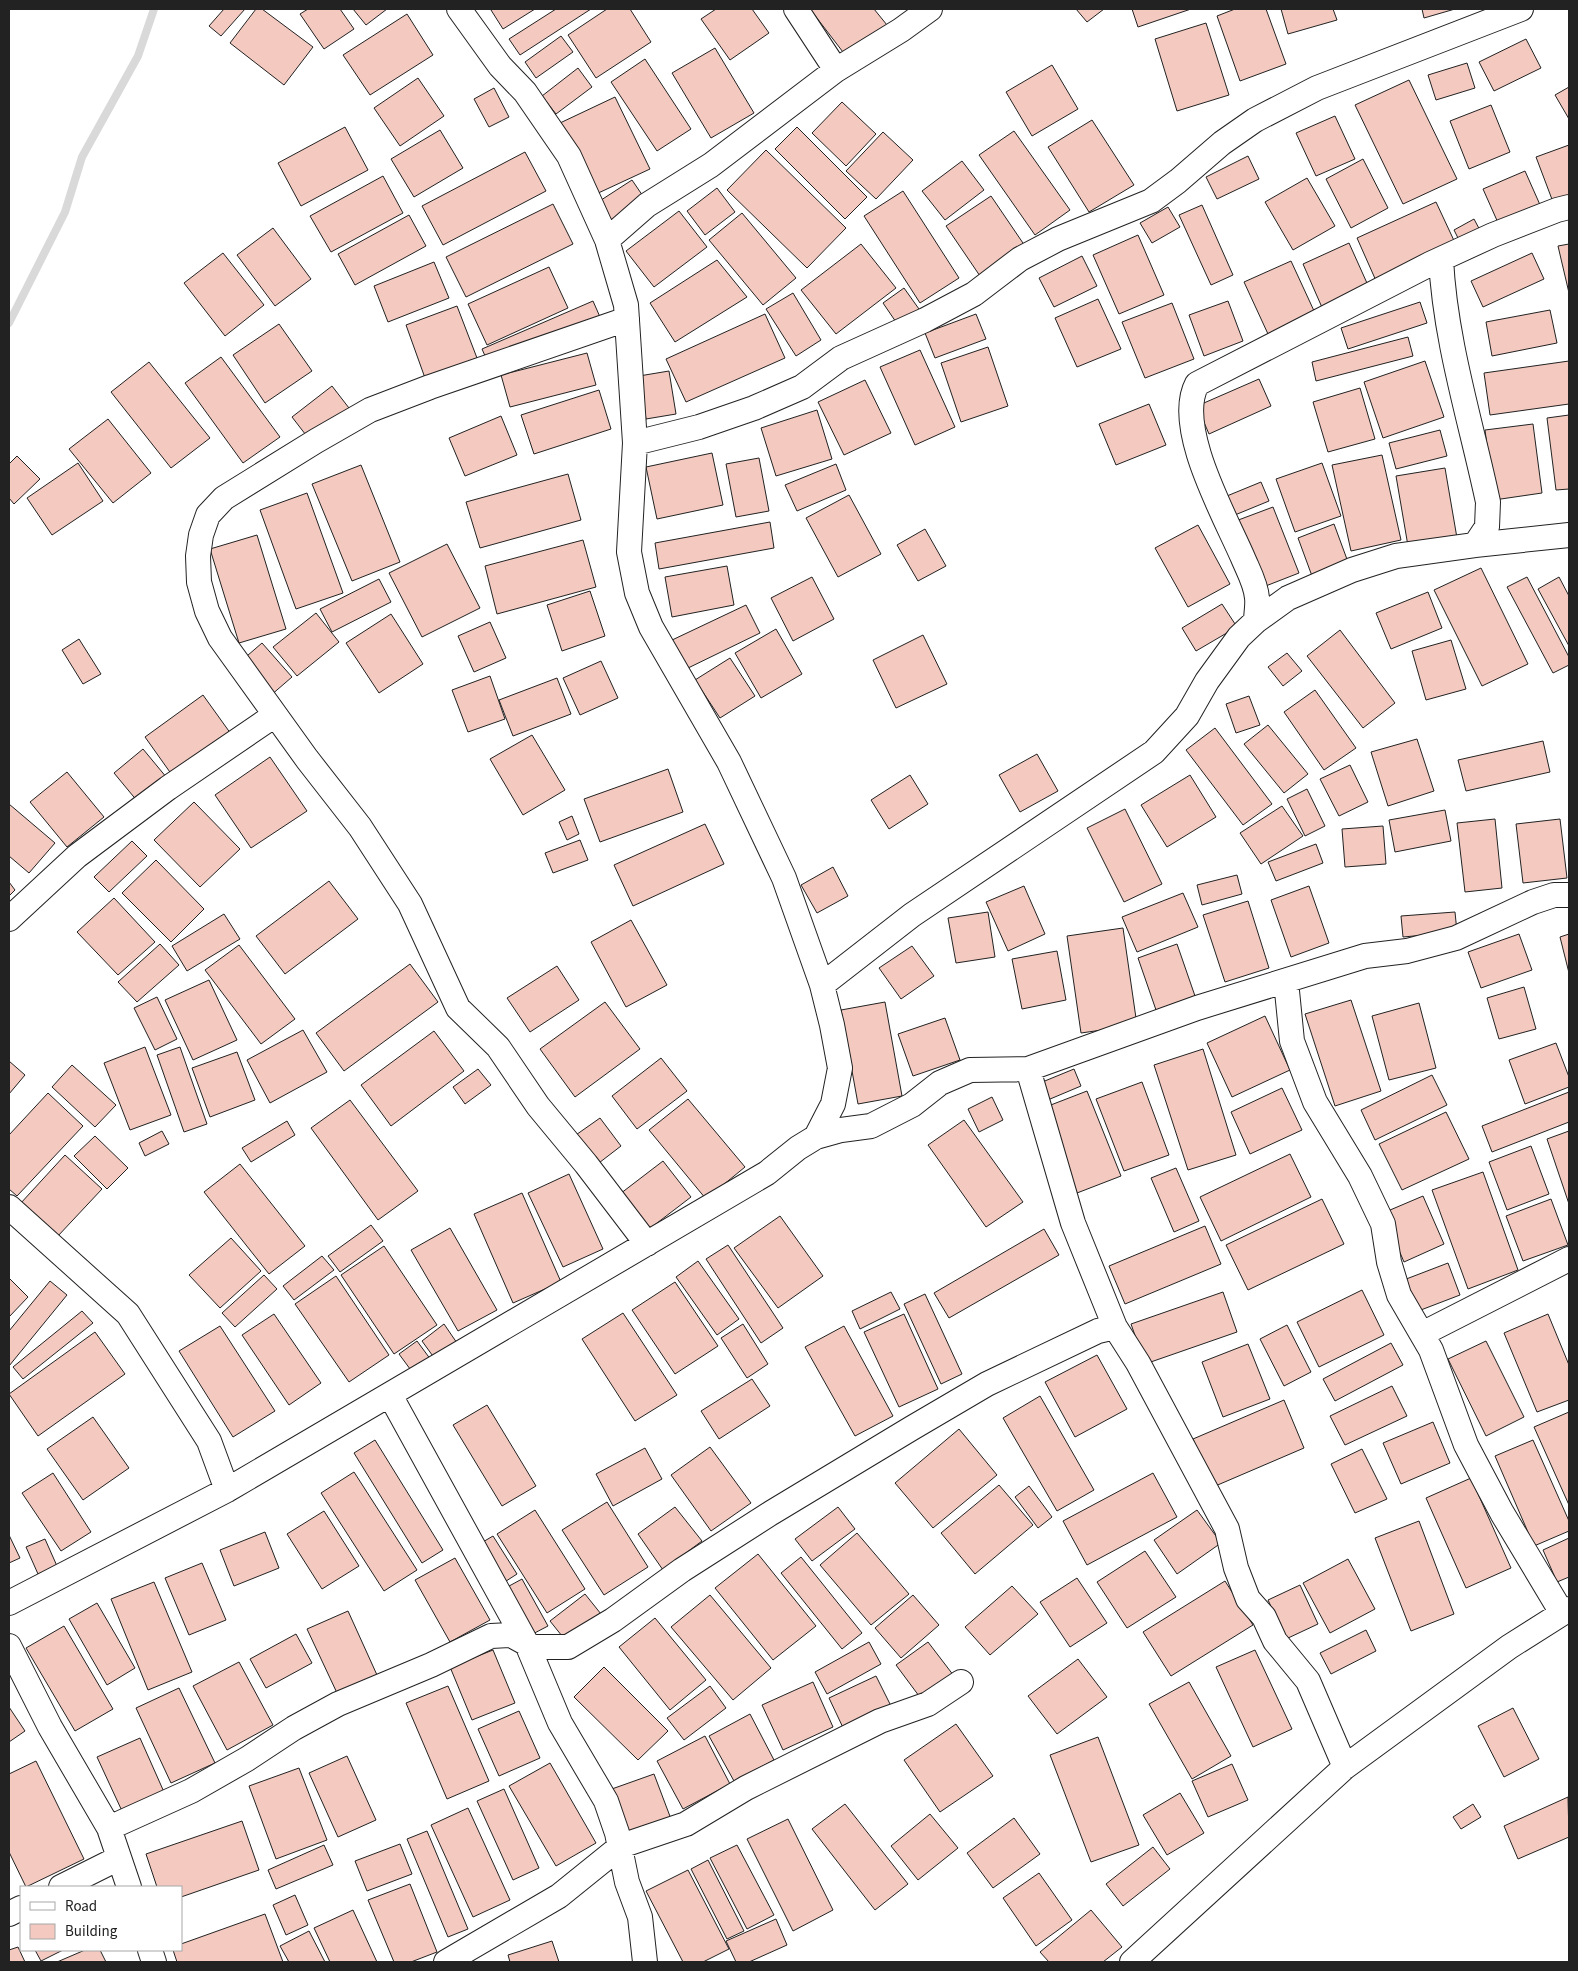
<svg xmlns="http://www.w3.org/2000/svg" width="1578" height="1971" font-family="'Source Sans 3',sans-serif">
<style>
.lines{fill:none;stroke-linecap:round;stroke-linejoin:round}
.stream{stroke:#d9d9d9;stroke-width:8}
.building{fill:#f3c9c0;stroke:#222}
.street-casing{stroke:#222;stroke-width:26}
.street{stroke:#fff;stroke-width:24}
</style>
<rect width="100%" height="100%" fill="#fff"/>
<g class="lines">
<!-- stream -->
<path class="stream" d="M9,323L65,212L82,157L138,56L154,9"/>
</g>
<!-- building -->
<path class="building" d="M224,9H245L221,36L209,26Z
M256,9H262L313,47L284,85L230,43Z
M308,9H340L354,29L324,49L300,14Z
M353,9H387L366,25Z
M493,9H535L503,29L491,10Z
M556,9H591L520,55L509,39Z
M607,9H630L651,42L596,78L568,35Z
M716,9H752L769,33L730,60L701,19Z
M810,9H874L887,25L846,56Z
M1076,9H1104L1087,22Z
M1132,9H1191L1138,27Z
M1235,9H1266L1286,64L1240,81L1217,16Z
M1281,9H1333L1337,20L1288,34Z
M1422,9H1455L1424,18Z
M407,14L433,55L370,95L343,55Z
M1206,23L1229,95L1177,111L1155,39Z
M561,36L573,52L536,78L525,62Z
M1526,39L1541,68L1494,91L1479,62Z
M715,48L754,113L711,138L672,73Z
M645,59L691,129L657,151L611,82Z
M1467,63L1475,88L1436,100L1428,75Z
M1052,65L1078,109L1032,136L1006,92Z
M578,68L592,87L556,114L542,96Z
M418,78L444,116L400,146L374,108Z
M1409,80L1457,179L1403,204L1355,105Z
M1569,87V119L1555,95Z
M494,88L509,117L489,127L474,99Z
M615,97L650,169L594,195L560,123Z
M842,102L876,134L846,166L812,133Z
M1491,105L1510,152L1469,169L1450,121Z
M1335,116L1355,159L1316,176L1296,133Z
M1092,120L1134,185L1089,212L1048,147Z
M345,127L368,170L301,206L278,163Z
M797,127L867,197L845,219L775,149Z
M440,130L463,168L414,197L391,159Z
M1014,131L1070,210L1035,235L979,155Z
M883,132L913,160L876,199L846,171Z
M1569,145V196L1553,202L1536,157Z
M766,150L846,228L807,268L727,190Z
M525,152L546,191L443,245L422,206Z
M1248,156L1259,179L1217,199L1206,177Z
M1363,159L1388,208L1351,228L1326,179Z
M962,161L984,190L945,220L922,191Z
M1525,171L1541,207L1499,225L1483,189Z
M383,176L403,213L331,252L310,216Z
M1307,178L1335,226L1293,250L1265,202Z
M632,180L647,202L609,226L595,204Z
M717,188L735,212L705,235L687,211Z
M903,191L959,278L920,303L864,216Z
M991,196L1025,246L980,276L946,226Z
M1436,202L1457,247L1377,283L1357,238Z
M553,204L573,244L466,297L446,257Z
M1202,205L1233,275L1211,285L1179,215Z
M1168,207L1180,227L1152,243L1140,223Z
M679,211L707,247L654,287L626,251Z
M742,213L796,278L763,305L709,240Z
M409,215L426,246L355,285L338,254Z
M1474,219L1483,236L1462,246L1454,230Z
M273,228L311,279L275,306L237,255Z
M1138,235L1164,295L1119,314L1093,255Z
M1349,243L1371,292L1324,312L1303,264Z
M861,244L896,288L836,334L801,290Z
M1569,244V293L1558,246Z
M223,253L264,305L225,336L184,283Z
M1532,253L1544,279L1483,307L1471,281Z
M1082,256L1097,286L1054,307L1039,278Z
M717,260L747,297L675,342L650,303Z
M1291,261L1315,313L1268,334L1244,282Z
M434,262L449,298L388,322L374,286Z
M549,267L568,308L487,345L468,304Z
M904,288L919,309L898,325L883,303Z
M793,293L821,340L796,356L766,309Z
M1098,299L1121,349L1077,367L1055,318Z
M593,301L600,317L489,365L482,349Z
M1228,301L1243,341L1204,356L1189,315Z
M1420,302L1427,323L1348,349L1341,328Z
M1172,303L1194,359L1145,378L1122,322Z
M457,306L477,358L425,378L406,325Z
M1550,310L1557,343L1492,356L1486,322Z
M765,314L785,358L686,402L666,359Z
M976,314L986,339L935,358L925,333Z
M279,324L312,371L265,403L233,355Z
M1408,337L1413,356L1316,381L1312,362Z
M988,347L1008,406L961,422L941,363Z
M920,350L955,427L915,445L880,367Z
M587,353L596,385L510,407L501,375Z
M221,357L280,437L243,463L185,383Z
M1425,361L1444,417L1383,438L1364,382Z
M1569,361V404L1490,415L1484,373Z
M149,362L210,438L171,468L111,392Z
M669,371L676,414L646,419L639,376Z
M1259,379L1271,406L1209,434L1197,406Z
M865,380L891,433L844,455L818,402Z
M332,386L349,408L309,439L292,417Z
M1360,388L1375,439L1328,452L1313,402Z
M599,390L611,429L534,454L521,415Z
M1149,404L1166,445L1116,465L1099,424Z
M817,410L832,459L776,476L761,428Z
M1569,415V489L1556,490L1547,418Z
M501,416L517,455L465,476L449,438Z
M108,419L151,473L113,503L69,449Z
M1533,424L1542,493L1494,500L1485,430Z
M1440,430L1447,456L1396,469L1389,443Z
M712,453L723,505L657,519L646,467Z
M1382,455L1401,540L1351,551L1332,465Z
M17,456L40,479L14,504L9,498V464Z
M759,458L769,511L736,517L726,464Z
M78,463L103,501L52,535L27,498Z
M1322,463L1341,516L1295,532L1276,479Z
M836,464L846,490L797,511L785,485Z
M361,465L400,562L352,581L312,484Z
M1445,468L1457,538L1408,546L1396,476Z
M568,474L581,520L480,548L466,502Z
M1261,482L1269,501L1230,517L1222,498Z
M307,493L343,593L296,609L260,510Z
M849,495L881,554L838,577L806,518Z
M1273,507L1299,573L1258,589L1233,522Z
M770,522L774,548L659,569L655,543Z
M1334,524L1348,562L1312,576L1298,538Z
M1198,525L1230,584L1188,607L1155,548Z
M925,529L946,566L918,581L897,545Z
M257,535L286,629L239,643L210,549Z
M583,540L596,587L497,614L485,566Z
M447,544L480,608L422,637L389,573Z
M727,566L734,605L672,617L665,577Z
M1481,568L1528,664L1482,686L1434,590Z
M812,577L834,619L793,641L771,598Z
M1527,577L1569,657V665L1553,673L1507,587Z
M1559,577L1569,596V646L1538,589Z
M379,579L391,602L332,632L320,609Z
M590,591L605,636L562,651L547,605Z
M1428,592L1442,628L1391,649L1376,613Z
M1222,604L1237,627L1196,651L1182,628Z
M746,605L760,633L684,670L670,641Z
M316,613L339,642L297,676L273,647Z
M391,614L423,664L379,693L346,643Z
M490,622L506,658L474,672L458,636Z
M776,629L802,674L761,698L735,653Z
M1340,630L1395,703L1363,728L1307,656Z
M923,635L947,684L896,708L873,660Z
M79,639L101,674L83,684L62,650Z
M1451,640L1466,689L1426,700L1412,651Z
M262,643L292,677L270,696L240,662Z
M1287,653L1302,671L1283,686L1268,667Z
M730,658L755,696L720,718L695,680Z
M601,661L618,698L580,715L563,678Z
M490,676L505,719L468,732L452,690Z
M557,678L571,714L513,736L499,700Z
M1315,690L1356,748L1324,770L1284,712Z
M203,695L231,734L172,775L145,737Z
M1249,696L1260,725L1236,733L1226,704Z
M1268,725L1308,774L1284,793L1244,744Z
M1215,728L1272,804L1243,825L1186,750Z
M532,735L565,790L523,815L490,759Z
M1417,739L1434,791L1388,806L1371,752Z
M1543,741L1550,772L1466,791L1458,760Z
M143,749L167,778L138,802L114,773Z
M1037,754L1058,791L1020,812L999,775Z
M270,757L307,811L251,848L215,795Z
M1350,765L1368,802L1339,816L1320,779Z
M668,769L683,812L600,842L584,799Z
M67,772L104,817L67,847L30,802Z
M910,775L928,804L889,829L871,800Z
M1190,775L1216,817L1167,847L1141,805Z
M1307,789L1325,826L1305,836L1287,799Z
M194,802L240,849L200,887L154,840Z
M9,804L55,843L29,873L9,856Z
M1282,806L1303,836L1261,864L1240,833Z
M1125,809L1162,884L1124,902L1087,828Z
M1445,810L1451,841L1395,852L1389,820Z
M572,816L579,834L567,840L559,822Z
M1495,819L1502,888L1465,892L1457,823Z
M1560,819L1567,878L1523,883L1516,824Z
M705,824L724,864L633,906L614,865Z
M1383,826L1386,864L1345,867L1342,829Z
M580,840L588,860L553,873L545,853Z
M132,841L147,856L109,892L94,877Z
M1316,844L1323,863L1276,881L1268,862Z
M156,860L204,909L171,942L122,893Z
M833,867L848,896L817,913L801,885Z
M1237,875L1242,894L1202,905L1197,885Z
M329,881L358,919L285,974L256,936Z
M9,882L15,890L9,896Z
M1024,886L1045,934L1008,951L986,902Z
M1309,886L1329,943L1291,957L1271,900Z
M1183,893L1198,927L1137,952L1122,917Z
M114,898L155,942L118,975L77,932Z
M1248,901L1269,968L1225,982L1203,915Z
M988,912L995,957L956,963L948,918Z
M1455,912L1457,932L1403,937L1401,916Z
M224,914L240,939L187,971L172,946Z
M631,920L667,985L626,1007L591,942Z
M1123,928L1137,1025L1081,1033L1067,936Z
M1519,934L1532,970L1481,988L1468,952Z
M1569,934V973L1560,937Z
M160,944L179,965L137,1002L118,982Z
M1177,944L1195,996L1156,1010L1138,958Z
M239,945L295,1019L261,1044L205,970Z
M912,946L934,976L901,999L879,968Z
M1057,951L1066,1000L1022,1009L1012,959Z
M410,964L438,1002L344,1071L316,1033Z
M557,966L579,1000L530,1032L507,998Z
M209,980L237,1040L193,1060L165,1000Z
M1524,987L1536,1029L1499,1039L1487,998Z
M157,997L177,1039L155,1050L134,1008Z
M1351,1000L1381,1091L1335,1106L1305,1014Z
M605,1002L640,1049L575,1097L540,1049Z
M885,1002L902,1096L858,1104L841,1010Z
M1419,1003L1436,1068L1389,1080L1372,1016Z
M1265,1016L1290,1070L1232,1097L1207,1043Z
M945,1018L960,1060L913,1076L898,1034Z
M303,1030L327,1072L270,1103L247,1060Z
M434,1031L464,1071L391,1126L361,1085Z
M1556,1043L1569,1077V1087L1525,1104L1509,1060Z
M145,1047L171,1115L130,1130L104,1063Z
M180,1047L207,1124L184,1132L157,1055Z
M1203,1049L1236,1155L1188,1170L1154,1065Z
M237,1052L255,1100L210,1117L192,1068Z
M661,1058L687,1091L637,1129L612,1096Z
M9,1061L25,1075L9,1094Z
M72,1065L116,1105L95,1127L52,1087Z
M478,1069L491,1085L465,1104L453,1087Z
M1074,1069L1081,1086L1043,1102L1035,1085Z
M1432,1075L1447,1105L1375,1140L1361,1110Z
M1142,1082L1169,1155L1124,1171L1096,1099Z
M1282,1088L1302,1130L1250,1154L1231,1112Z
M1087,1091L1121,1176L1077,1193L1043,1108Z
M1569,1092V1122L1492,1152L1482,1126Z
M48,1093L83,1126L17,1196L9,1189V1135Z
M992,1097L1003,1120L979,1132L968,1109Z
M688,1099L745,1167L706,1199L649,1130Z
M350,1100L418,1191L378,1220L311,1128Z
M1446,1112L1469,1159L1402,1190L1379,1144Z
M600,1118L621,1146L595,1166L573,1137Z
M964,1120L1023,1202L986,1227L928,1145Z
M287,1121L295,1135L251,1162L242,1148Z
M162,1131L169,1144L145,1156L139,1143Z
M1569,1131V1204L1547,1139Z
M95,1136L128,1168L107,1189L74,1156Z
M1531,1146L1549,1194L1507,1210L1489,1162Z
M1290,1154L1311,1197L1221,1241L1200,1197Z
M65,1155L102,1189L57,1237L20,1204Z
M663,1161L691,1197L644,1233L616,1197Z
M240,1164L305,1246L269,1274L204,1192Z
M1176,1168L1199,1221L1174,1232L1151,1178Z
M1483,1172L1518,1270L1468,1289L1432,1190Z
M569,1174L603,1249L563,1267L528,1193Z
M522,1193L561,1282L513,1303L474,1214Z
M1423,1196L1444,1244L1404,1262L1383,1213Z
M1322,1199L1344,1244L1248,1290L1226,1245Z
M1551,1199L1568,1245L1523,1261L1506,1216Z
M780,1216L823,1276L778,1308L734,1248Z
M371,1225L383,1241L340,1272L328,1256Z
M1205,1226L1221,1264L1125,1304L1109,1266Z
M450,1228L497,1310L458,1331L411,1250Z
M1044,1229L1059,1255L949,1318L934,1293Z
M231,1238L261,1271L220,1308L189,1275Z
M728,1245L783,1328L761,1343L706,1259Z
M384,1246L437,1325L394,1354L341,1275Z
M322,1256L334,1270L294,1300L283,1286Z
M698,1261L739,1319L717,1335L676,1277Z
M1448,1263L1460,1295L1413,1313L1401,1281Z
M264,1275L277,1289L235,1327L222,1313Z
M336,1276L389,1355L349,1382L295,1304Z
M9,1278L28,1297L9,1317Z
M50,1281L67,1295L9,1366V1331Z
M675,1282L718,1346L675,1374L632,1310Z
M1362,1290L1384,1335L1319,1367L1297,1322Z
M891,1292L900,1309L860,1329L852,1311Z
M1223,1292L1237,1332L1145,1364L1131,1324Z
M925,1294L962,1374L941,1384L904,1304Z
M82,1311L93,1323L23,1379L13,1367Z
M623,1313L677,1395L635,1421L582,1339Z
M274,1314L321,1383L289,1405L242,1335Z
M904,1314L938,1389L899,1407L864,1332Z
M1548,1314L1569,1365V1400L1537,1412L1504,1333Z
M444,1324L457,1343L435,1359L422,1341Z
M743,1324L768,1364L747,1378L721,1338Z
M1287,1325L1311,1372L1284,1386L1260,1339Z
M220,1326L275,1411L233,1437L179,1351Z
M844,1326L893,1416L855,1436L805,1347Z
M95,1332L125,1374L38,1436L9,1394Z
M417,1341L431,1360L413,1373L399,1354Z
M1486,1341L1524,1417L1486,1436L1448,1359Z
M1391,1343L1403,1365L1335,1401L1323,1379Z
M1248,1344L1270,1399L1223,1417L1202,1362Z
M1097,1355L1127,1409L1075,1437L1045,1382Z
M752,1379L770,1406L719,1439L701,1411Z
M1392,1386L1407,1416L1345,1445L1330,1416Z
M1040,1396L1094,1490L1057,1511L1003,1418Z
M1284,1400L1304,1448L1213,1487L1193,1439Z
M487,1405L536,1486L502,1506L453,1425Z
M1569,1412V1505L1534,1427Z
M93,1417L129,1468L83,1500L47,1449Z
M1433,1422L1450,1463L1401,1484L1383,1443Z
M959,1429L997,1475L933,1528L895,1483Z
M375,1440L443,1550L422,1563L354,1453Z
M1533,1440L1569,1521V1531L1534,1546L1495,1456Z
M710,1447L751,1503L711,1531L671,1475Z
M645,1448L662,1479L613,1506L596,1474Z
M1362,1449L1387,1499L1355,1513L1331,1464Z
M354,1472L417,1570L384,1591L321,1493Z
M53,1473L91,1532L61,1551L22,1493Z
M1153,1473L1177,1517L1087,1565L1063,1521Z
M1471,1478L1511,1568L1466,1588L1426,1498Z
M999,1485L1033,1525L975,1574L941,1533Z
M1029,1486L1052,1517L1038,1528L1015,1497Z
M607,1502L648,1567L604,1595L562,1530Z
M675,1507L702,1541L663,1570L638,1534Z
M838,1507L855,1529L812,1561L795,1539Z
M535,1510L585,1589L547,1613L497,1534Z
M1197,1510L1221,1543L1177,1574L1154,1540Z
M324,1511L359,1566L322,1589L287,1534Z
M1419,1521L1454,1614L1411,1631L1375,1538Z
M265,1532L279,1568L234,1586L220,1550Z
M857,1533L909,1594L871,1625L820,1565Z
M9,1535L20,1558L9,1563Z
M493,1536L517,1574L500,1585L476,1546Z
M1569,1538V1577L1557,1582L1543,1550Z
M45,1539L57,1566L38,1574L26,1547Z
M1145,1551L1176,1597L1127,1628L1097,1582Z
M758,1554L816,1626L773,1660L715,1588Z
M801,1557L862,1633L842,1649L781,1573Z
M455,1558L490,1620L450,1642L415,1580Z
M1348,1559L1375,1609L1330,1633L1303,1583Z
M202,1563L226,1620L189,1635L165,1578Z
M1077,1578L1107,1623L1070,1647L1040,1602Z
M522,1579L548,1626L525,1638L500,1591Z
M1225,1581L1253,1625L1171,1676L1143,1632Z
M154,1582L192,1672L148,1690L111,1599Z
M1300,1585L1318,1624L1286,1639L1268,1600Z
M1012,1586L1038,1614L990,1655L965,1627Z
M585,1594L601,1614L566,1641L550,1621Z
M710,1595L771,1668L733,1700L671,1627Z
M913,1595L939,1625L901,1658L875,1628Z
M97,1603L135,1668L107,1685L69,1619Z
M348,1611L377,1675L337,1693L307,1629Z
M655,1618L706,1680L670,1710L619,1647Z
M64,1626L113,1709L75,1731L26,1648Z
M1366,1630L1376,1651L1331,1674L1320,1653Z
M296,1634L312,1663L266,1688L250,1659Z
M869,1642L881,1664L827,1694L815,1672Z
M928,1642L954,1676L922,1700L896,1665Z
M493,1650L515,1703L472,1720L450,1667Z
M1255,1650L1292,1729L1253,1747L1216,1667Z
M1078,1659L1107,1697L1057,1734L1028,1696Z
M239,1662L273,1725L227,1750L193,1686Z
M604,1667L668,1731L638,1760L574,1697Z
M876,1676L894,1712L846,1734L829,1698Z
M813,1682L833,1727L783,1750L762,1705Z
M1189,1682L1231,1756L1192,1779L1149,1704Z
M448,1686L489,1781L447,1799L406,1703Z
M710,1686L726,1708L684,1740L667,1718Z
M179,1688L215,1763L171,1783L136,1708Z
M9,1707L25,1731L9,1742Z
M1513,1708L1539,1759L1504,1777L1478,1726Z
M519,1711L540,1758L499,1776L478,1729Z
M750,1714L774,1760L734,1781L709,1736Z
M956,1724L993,1776L940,1812L904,1760Z
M705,1736L730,1784L683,1809L657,1761Z
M1098,1737L1139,1845L1091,1862L1050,1755Z
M140,1738L164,1792L122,1811L97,1757Z
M347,1756L376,1820L338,1837L309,1773Z
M36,1761L84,1859L26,1887L9,1852V1774Z
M550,1763L596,1843L556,1866L509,1786Z
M1232,1764L1248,1800L1208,1817L1192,1781Z
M299,1768L327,1840L276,1859L249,1786Z
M654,1774L671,1819L627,1835L609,1790Z
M504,1789L539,1868L513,1880L477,1801Z
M1180,1793L1204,1833L1167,1855L1143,1815Z
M1568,1797L1569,1837L1518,1859L1504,1826Z
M845,1804L908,1884L875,1910L812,1829Z
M1473,1804L1481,1817L1461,1829L1453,1817Z
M468,1808L510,1900L473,1917L431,1825Z
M930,1814L958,1848L918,1880L891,1846Z
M1014,1818L1040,1854L993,1888L967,1853Z
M788,1819L833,1910L793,1931L747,1839Z
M242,1821L259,1870L181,1897V1887H157L146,1854Z
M427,1831L468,1929L448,1937L407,1839Z
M400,1844L412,1874L367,1891L355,1861Z
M324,1845L333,1865L276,1889L268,1870Z
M737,1845L774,1915L747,1929L710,1858Z
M1153,1847L1170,1869L1123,1906L1106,1884Z
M708,1860L744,1931L727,1939L691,1869Z
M688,1870L729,1949L703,1962H683L646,1891Z
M1039,1873L1072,1920L1036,1946L1003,1898Z
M410,1884L437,1952L411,1962H394L368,1900Z
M295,1895L308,1925L286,1935L273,1905Z
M353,1910L377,1962H330L314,1928Z
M1091,1910L1122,1947L1103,1962H1049L1040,1952Z
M265,1914L283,1962H177L173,1950H181V1944Z
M776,1919L787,1945L749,1962H736L726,1941Z
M309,1931L325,1962H289L280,1946Z
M552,1941L559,1962H510L508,1955Z
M18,1947L25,1962H9V1950Z
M35,1950H63L41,1961Z
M85,1950H100L106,1962H57Z"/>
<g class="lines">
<!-- street casing -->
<g class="street-casing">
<path id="street" d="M796,9L836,70
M607,240L647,205L711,165L836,70L901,30L930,9
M1441,259C1445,341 1471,422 1488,502L1487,527L1475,545
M627,319L430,387L370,410L316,441L224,498L208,515L201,535L198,556L199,582L207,611L220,638L307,759L360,827L410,904L458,1008L498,1047L538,1106L586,1164L647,1244
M635,443L699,427L754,408L802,387L841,358L925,320L974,294L1020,259L1058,239L1151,201L1178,181L1222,143L1255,120L1317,88L1521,9
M1256,621C1256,614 1258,605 1257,598C1256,584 1248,570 1243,558C1225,516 1174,427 1197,384L1430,264L1493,235L1557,210L1569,207
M9,919L77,856L168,788L275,715
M1286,981L1292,1041L1315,1102L1360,1176L1383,1224L1389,1262L1399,1295L1431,1350L1466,1445L1502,1513L1562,1613
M822,985L912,915L1154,752L1187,716L1207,681L1239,637L1256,621L1288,598L1352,570L1396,556L1475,545L1569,535
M1028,1069L1073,1223L1115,1327
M816,1137L841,1130L871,1126L912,1105L940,1083L970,1070L1028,1069L1197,1008L1365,956L1407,951L1456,938L1533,902L1554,895H1569
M9,1207L128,1314L209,1441L227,1490
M1422,1334L1569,1259
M390,1395L527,1644L560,1723L606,1801L617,1833L627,1882L640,1917L645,1962
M9,1603L227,1490L767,1173L798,1148L816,1137L833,1104L840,1068L832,1025L822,985L784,878L729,762L651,627L637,593L629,552L635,443L626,305L607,240L569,156L525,92L500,66L459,9
M9,1646L50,1727L109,1828L129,1887
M109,1828L191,1791L247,1759L294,1728L338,1704L431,1665L491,1636L511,1635L533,1647H568L613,1620L682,1570L771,1513L912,1428L987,1384L1098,1331L1115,1327L1138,1363L1227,1529L1236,1568L1248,1599L1264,1617L1275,1641L1308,1681L1345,1767
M61,1887L119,1858
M9,1914L21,1908
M150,1950L154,1962
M446,1962L559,1896L621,1846L686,1824L746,1788L880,1721L928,1704L961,1682
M1132,1962L1345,1767L1509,1647L1569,1609"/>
</g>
<!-- street -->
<use href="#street" class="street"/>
</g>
<!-- border -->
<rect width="1578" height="1971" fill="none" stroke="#222222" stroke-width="20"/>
<!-- legend -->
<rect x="20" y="1886" width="162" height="65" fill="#ffffff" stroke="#a7a7a7"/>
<rect x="30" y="1902" width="25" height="8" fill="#ffffff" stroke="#a7a7a7"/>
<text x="65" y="1911" font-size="15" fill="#222222">Road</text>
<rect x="30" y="1924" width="25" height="15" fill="#f3c9c0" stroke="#a7a7a7"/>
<text x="65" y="1936" font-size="15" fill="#222222">Building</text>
</svg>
